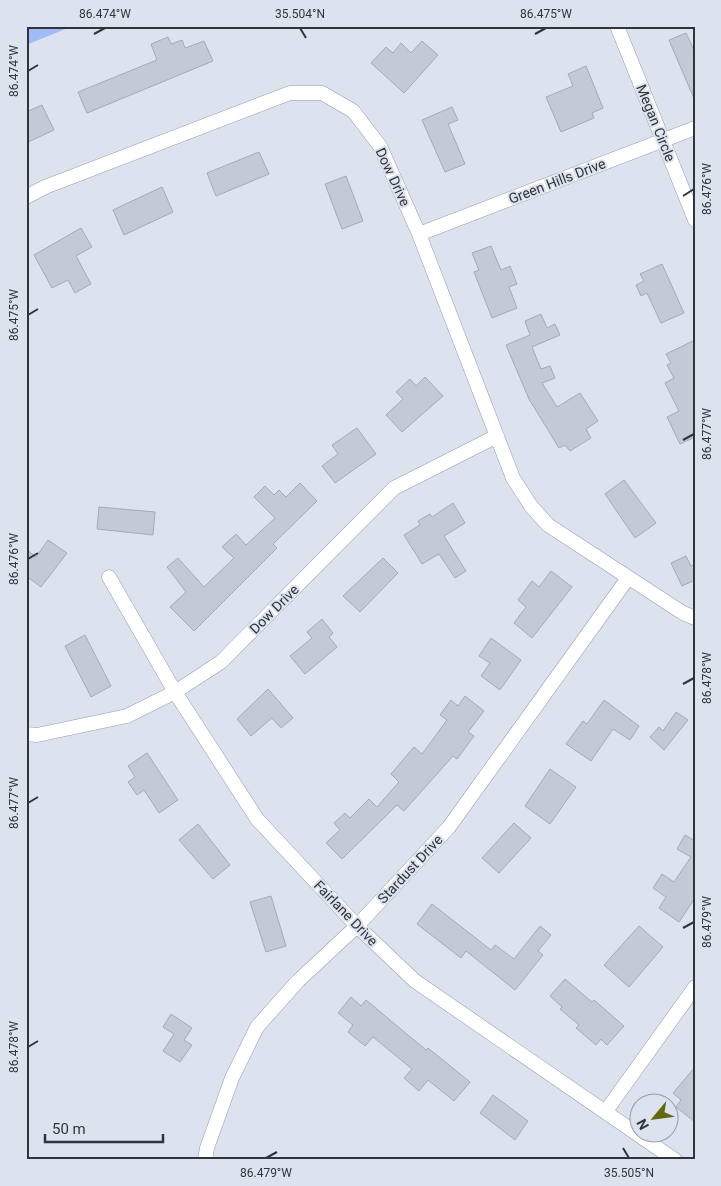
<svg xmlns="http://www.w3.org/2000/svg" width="721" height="1186" font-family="Roboto,sans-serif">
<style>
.green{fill:#a0bbf7}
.building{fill:#c3c9d6;stroke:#a4aab6}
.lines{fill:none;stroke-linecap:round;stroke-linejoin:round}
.minor-casing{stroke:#979da9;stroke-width:15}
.minor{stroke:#fff;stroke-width:14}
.ticks{fill:none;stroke:#313439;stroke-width:2}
.labels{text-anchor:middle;stroke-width:4;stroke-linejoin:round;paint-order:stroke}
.street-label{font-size:14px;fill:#313439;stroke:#dce3ef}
.neatline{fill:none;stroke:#313439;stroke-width:2}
.ticks-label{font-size:12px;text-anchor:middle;fill:#313439}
</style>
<rect width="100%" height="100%" fill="#dce3ef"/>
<!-- green -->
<path class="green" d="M26,26H73L26,45Z"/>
<!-- building -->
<path class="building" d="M686,33L695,52V101L669,40Z
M168,37L171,44L182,40L185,48L204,41L213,61L87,113L78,92L157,60L151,44Z
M422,41L438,55L404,93L371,63L386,47L393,53L401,43L411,53Z
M586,66L603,108L592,113L594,118L561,132L546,97L573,86L568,74Z
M42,105L54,130L26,143V112Z
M452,107L458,120L448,124L465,164L445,172L422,120Z
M259,152L269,174L216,196L207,173Z
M346,176L363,221L342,229L325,184Z
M162,187L173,212L124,235L113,210Z
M81,228L92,247L76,256L91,284L75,293L68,280L52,288L34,255Z
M491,246L501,270L510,266L517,284L509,287L517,308L492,318L474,272L479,270L472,253Z
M662,264L684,313L661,323L647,293L641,296L636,285L644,281L640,274Z
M541,314L547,328L555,324L560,335L532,347L541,369L550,366L555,378L542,383L557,407L580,393L598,421L586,429L591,438L570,451L565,445L559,448L529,399L506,345L530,335L525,321Z
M695,340V437L680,444L667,417L679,411L665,383L674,378L667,365L671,363L666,354Z
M425,377L443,396L402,432L386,415L403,399L396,392L410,379L416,386Z
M357,428L376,454L335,483L322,466L338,454L332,445Z
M624,480L656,523L635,538L605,494Z
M300,483L317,501L273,544L277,548L194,631L170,607L186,592L167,567L178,558L204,587L234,558L222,547L236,534L246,545L275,518L254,497L265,486L274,495L279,490L286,497Z
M453,503L465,523L444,536L466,571L455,578L439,554L422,564L404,535L420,525L418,521L430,514L432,517Z
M99,507L155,512L153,535L97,529Z
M48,540L67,553L41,587L26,576V549L36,557Z
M686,556L691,566L695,564V580L682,586L671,563Z
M383,558L398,573L360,612L343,596Z
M551,571L572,587L532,638L514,623L526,607L518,600L532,581L539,587Z
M322,619L333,633L329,637L337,647L305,674L290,656L312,638L307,632Z
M85,635L111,686L91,697L65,646Z
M491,638L521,660L500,690L481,676L490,663L479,656Z
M268,689L293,718L281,728L272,718L251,736L237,719Z
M465,696L484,711L468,732L474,736L457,759L453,756L404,811L397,805L342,859L326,843L340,830L334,823L345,813L350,818L369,799L377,807L399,782L391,774L414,747L422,754L447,720L440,715L451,700L458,706Z
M604,700L639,726L630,740L613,729L591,761L566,744L583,721L587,724Z
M676,712L688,720L664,750L650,737L659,727L663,731Z
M147,753L178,800L159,813L144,790L137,795L128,782L135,777L128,766Z
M550,769L576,787L550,824L525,806Z
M514,823L531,838L499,873L482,858Z
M198,824L230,865L213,879L179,840Z
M685,835L695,841V898L679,922L659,908L666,897L653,888L662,874L674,882L691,857L677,849Z
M271,896L286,946L266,952L250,902Z
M432,904L491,950L495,945L514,959L540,926L551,935L538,951L543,955L515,990L466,951L461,958L417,924Z
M639,926L663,947L629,987L604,965Z
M565,979L592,1002L594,1000L624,1026L607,1045L601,1039L596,1045L576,1028L579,1025L560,1009L562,1007L550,996Z
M351,997L361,1006L366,1000L426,1050L428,1048L470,1082L454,1101L428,1080L419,1091L404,1078L412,1069L373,1037L365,1046L348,1032L353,1025L338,1013Z
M171,1014L192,1028L184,1040L192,1045L180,1062L163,1051L174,1034L163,1027Z
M695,1067V1122L676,1107L681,1100L673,1093Z
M493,1095L528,1121L515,1140L480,1113Z"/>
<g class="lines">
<!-- minor casing -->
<g class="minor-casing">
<path id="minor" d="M617,26L695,220
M26,197L45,187L290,93H322L353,111L380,146L419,234L513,478L531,506L548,525L683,613L695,618
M419,234L695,128
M109,577L175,692L257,819L357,926L415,981L675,1160
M26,734L37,735L127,716L175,692L221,662L394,488L497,436
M606,1111L695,987
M205,1160L207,1148L232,1078L257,1027L298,981L357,926L449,827L628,578"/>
</g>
<!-- minor -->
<use href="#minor" class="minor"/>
</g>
<!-- ticks -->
<path class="ticks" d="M300,28L306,38M94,34L105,28M535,34L546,28M28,71L38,65M683,196L694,189M28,315L38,309M683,440L694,434M28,559L38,553M683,684L694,678M28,803L38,797M683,928L694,922M28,1047L38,1041M623,1148L629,1158M266,1158L277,1152"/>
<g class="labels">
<!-- street labels -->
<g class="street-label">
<text transform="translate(656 123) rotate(68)" y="5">Megan Circle</text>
<text transform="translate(393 177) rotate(65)" y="5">Dow Drive</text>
<text transform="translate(557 181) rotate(-21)" y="5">Green Hills Drive</text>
<text transform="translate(274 609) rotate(-45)" y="5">Dow Drive</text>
<text transform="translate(410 869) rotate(-47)" y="5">Stardust Drive</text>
<text transform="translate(346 913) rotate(46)" y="5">Fairlane Drive</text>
</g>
</g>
<!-- border -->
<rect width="721" height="1186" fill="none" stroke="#dce3ef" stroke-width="55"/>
<!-- north arrow -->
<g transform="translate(654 1118) rotate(241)"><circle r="24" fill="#dce3ef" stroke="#989da6"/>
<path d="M0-4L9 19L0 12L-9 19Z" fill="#61690c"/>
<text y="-8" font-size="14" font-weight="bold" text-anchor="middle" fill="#313439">N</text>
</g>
<!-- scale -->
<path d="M45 1134v8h118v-8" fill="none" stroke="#313439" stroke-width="2.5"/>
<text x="52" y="1134" font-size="15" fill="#313439" stroke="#dce3ef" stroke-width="4" paint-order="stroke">50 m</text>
<rect x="28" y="28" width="666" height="1130" class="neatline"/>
<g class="ticks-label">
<text x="105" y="18">86.474°W</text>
<text x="300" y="18">35.504°N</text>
<text x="546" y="18">86.475°W</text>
<text transform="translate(14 71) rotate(-90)" y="4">86.474°W</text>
<text transform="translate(707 189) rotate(-90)" y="4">86.476°W</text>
<text transform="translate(14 315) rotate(-90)" y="4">86.475°W</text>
<text transform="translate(707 434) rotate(-90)" y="4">86.477°W</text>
<text transform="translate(14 559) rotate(-90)" y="4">86.476°W</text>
<text transform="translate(707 678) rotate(-90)" y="4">86.478°W</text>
<text transform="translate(14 803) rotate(-90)" y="4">86.477°W</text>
<text transform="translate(707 922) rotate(-90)" y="4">86.479°W</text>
<text transform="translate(14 1047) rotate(-90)" y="4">86.478°W</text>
<text x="266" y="1177">86.479°W</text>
<text x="629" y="1177">35.505°N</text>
</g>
</svg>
